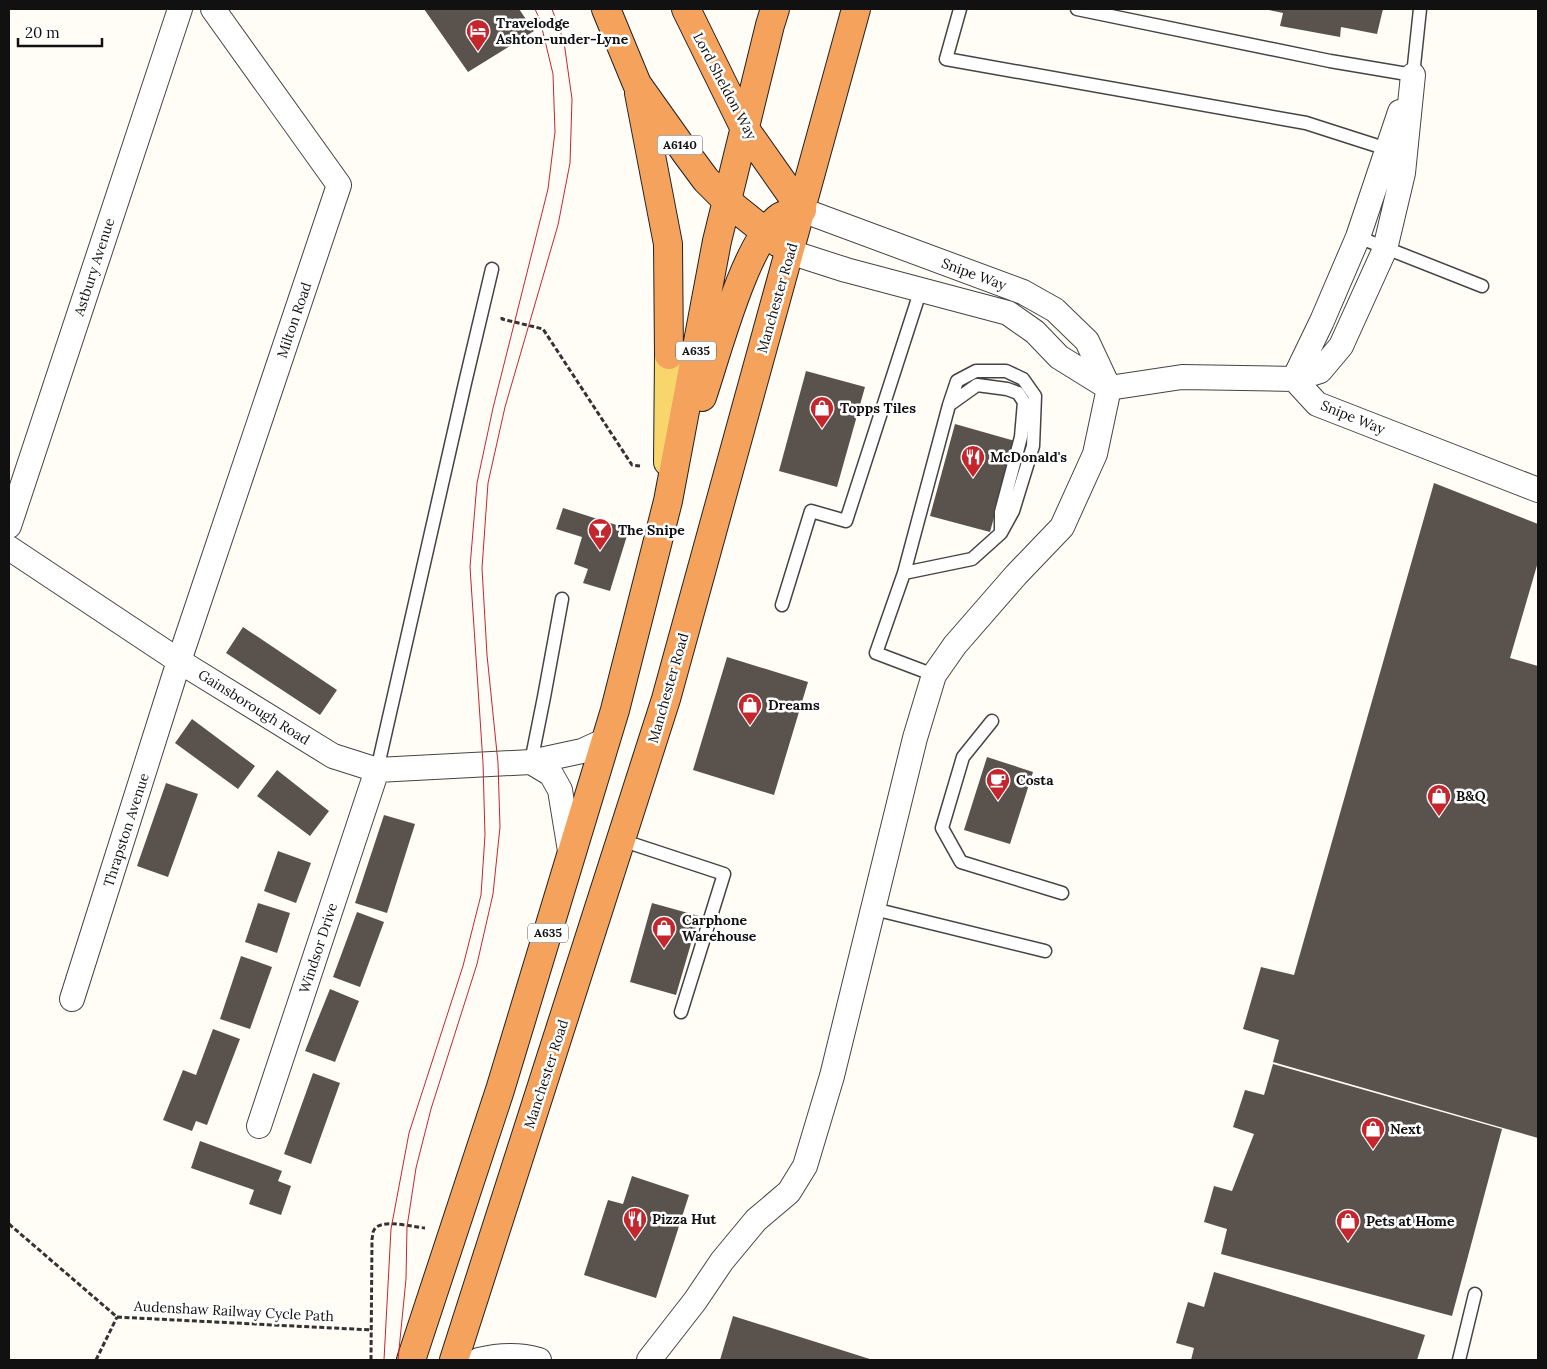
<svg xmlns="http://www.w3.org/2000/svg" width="1547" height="1369" font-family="Lora,serif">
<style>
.building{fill:#5a524d}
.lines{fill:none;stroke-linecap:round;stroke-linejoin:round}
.lane-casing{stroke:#444;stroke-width:15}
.street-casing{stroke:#444;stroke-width:26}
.primary-casing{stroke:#222;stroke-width:30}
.highway-casing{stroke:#222;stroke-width:30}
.path{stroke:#333;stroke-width:3;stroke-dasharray:5 2.5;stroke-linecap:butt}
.lane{stroke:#fff;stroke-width:12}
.street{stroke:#fff;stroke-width:24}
.primary{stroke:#f9d66b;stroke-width:28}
.highway{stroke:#f5a25d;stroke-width:28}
.tram{stroke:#c4262e;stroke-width:1}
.labels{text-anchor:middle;stroke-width:5;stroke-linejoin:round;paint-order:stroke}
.shield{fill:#fff;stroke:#585858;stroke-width:1}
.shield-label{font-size:12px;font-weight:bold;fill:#111}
.poi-label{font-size:14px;font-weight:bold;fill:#111;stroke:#fff;text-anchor:start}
.street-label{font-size:14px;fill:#111;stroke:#fff}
</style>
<rect width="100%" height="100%" fill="#fffdf5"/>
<!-- building -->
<path class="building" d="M424,9H519L534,31L468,72Z
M1264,9H1383L1377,34L1341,27L1340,37L1280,26L1283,13Z
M806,371L865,387L837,487L779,471Z
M955,424L1015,441L990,532L930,516Z
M1434,483L1538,524V562L1510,658L1538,666V1138L1273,1062L1279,1040L1243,1029L1261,967L1294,975Z
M563,508L629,529L610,591L583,583L588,569L574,564L582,537L556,529Z
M243,627L337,690L320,715L226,653Z
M727,657L808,682L774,795L693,770Z
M192,719L255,766L238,789L175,743Z
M987,757L1033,772L1010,844L964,830Z
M277,770L329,811L310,836L257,796Z
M166,783L198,794L168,877L137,866Z
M384,815L415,824L387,913L355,903Z
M278,851L311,863L296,903L264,891Z
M258,903L290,913L277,953L245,942Z
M652,903L699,916L676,995L630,982Z
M357,912L384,922L360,987L333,977Z
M241,956L272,967L250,1029L220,1019Z
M330,989L359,1001L335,1062L305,1051Z
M213,1029L240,1039L207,1125L196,1121L192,1131L163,1120L183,1070L196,1075Z
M1273,1064L1502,1129L1452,1316L1221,1254L1227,1229L1204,1222L1214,1186L1232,1191L1254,1134L1233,1127L1245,1090L1264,1095Z
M313,1073L340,1083L311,1164L284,1154Z
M200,1141L282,1171L278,1181L291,1186L281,1215L249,1204L254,1190L191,1168Z
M632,1176L689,1195L656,1298L584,1275L608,1200L623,1204Z
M1214,1272L1425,1335L1417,1360H1191L1194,1348L1176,1343L1188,1302L1204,1307Z
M733,1316L873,1360H720Z"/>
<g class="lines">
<!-- lane casing -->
<g class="lane-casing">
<path id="lane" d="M960,9L946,59L1306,123L1387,149
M1077,9L1330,61L1413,75L1420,9
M1358,237L1482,286
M949,405L977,385L1007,389L1018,393L1024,402L1021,437L1001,512V531
M904,573L972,559L1001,533L1013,511L1033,446L1035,396L1023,379L1006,371H976L957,381L949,405L904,573L876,653L934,675
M782,605L811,511L846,521L921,289
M992,721L963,757L942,828L961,862L1062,893
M531,762L544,697L562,599
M377,770L465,383L492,269
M621,840L724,874L681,1012
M874,909L1045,951
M1459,1360L1475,1294"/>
</g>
<!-- street casing -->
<g class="street-casing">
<path id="street" d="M802,210L1023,292L1055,310L1087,341L1109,388
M790,252L846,270L1008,313L1035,332L1059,357L1109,388L1182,377L1294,379L1320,371L1341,346L1385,249L1403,173L1413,75
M1294,379L1322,321L1358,237L1400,112
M1294,379L1317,404L1538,490
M9,526L180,9
M9,548L179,661L333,756L377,770L531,762L582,751L606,740
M531,762L551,774L560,790L571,857
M72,999L179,661L339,185L213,9
M259,1126L377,770
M479,1360C500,1355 518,1354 539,1360
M649,1360L695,1301L722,1261L756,1220L789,1192L805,1166L832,1076L915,738L934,675L955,645L1016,575L1062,527L1095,454L1109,388"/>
</g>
<!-- primary casing -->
<g class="primary-casing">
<path id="primary" d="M668,462L669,355"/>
</g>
<!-- highway casing -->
<g class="highway-casing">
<path id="highway" d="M606,9L637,84L686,153L706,180L728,202L779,243
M686,9L745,129L802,210
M639,93L668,244L669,355
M702,397C716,356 746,240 780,217C785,213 795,212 802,210
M411,1360L500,1090L615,710L668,501L717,241L770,25L775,9
M454,1360L666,699L856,9"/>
</g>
<!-- path -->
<path class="path" d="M502,317V319L543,329L632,465L640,466
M9,1224L117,1317L372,1330
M96,1360L117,1317
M371,1360L372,1239C373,1236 372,1233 374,1230C380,1218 413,1227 425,1228"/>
<!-- lane -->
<use href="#lane" class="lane"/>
<!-- street -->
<use href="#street" class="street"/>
<!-- primary -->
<use href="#primary" class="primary"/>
<!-- highway -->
<use href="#highway" class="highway"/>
<!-- tram -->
<path class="tram" d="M384,1360L391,1229L409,1133L463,966L481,895L485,835L483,763L470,567L477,483L493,408L548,189L555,132L553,74L540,20L535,9
M398,1360L406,1279L407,1227L416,1168L431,1109L477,964L493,894L500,827L498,763L487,655L482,568L488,483L505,407L558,225L570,163L572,99L564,42L552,9"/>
</g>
<!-- icons -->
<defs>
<g id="hotel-pin" transform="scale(1.25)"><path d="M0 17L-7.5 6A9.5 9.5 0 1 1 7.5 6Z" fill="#c4262e" stroke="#fff"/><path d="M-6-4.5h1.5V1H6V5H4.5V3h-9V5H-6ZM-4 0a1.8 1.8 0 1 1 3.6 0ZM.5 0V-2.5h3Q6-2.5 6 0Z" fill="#fff"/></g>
<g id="shop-pin" transform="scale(1.25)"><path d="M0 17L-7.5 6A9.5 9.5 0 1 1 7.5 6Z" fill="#c4262e" stroke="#fff"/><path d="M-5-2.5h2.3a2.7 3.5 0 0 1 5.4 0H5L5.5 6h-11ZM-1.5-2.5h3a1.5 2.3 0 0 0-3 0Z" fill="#fff"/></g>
<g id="restaurant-pin" transform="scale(1.25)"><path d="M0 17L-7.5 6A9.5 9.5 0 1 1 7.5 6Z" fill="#c4262e" stroke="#fff"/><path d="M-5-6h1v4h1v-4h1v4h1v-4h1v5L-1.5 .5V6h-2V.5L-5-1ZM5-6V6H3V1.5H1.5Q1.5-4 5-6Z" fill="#fff"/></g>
<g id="bar-pin" transform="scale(1.25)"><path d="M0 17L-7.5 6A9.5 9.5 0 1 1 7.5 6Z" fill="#c4262e" stroke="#fff"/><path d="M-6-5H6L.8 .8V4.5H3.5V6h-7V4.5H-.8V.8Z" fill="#fff"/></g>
<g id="cafe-pin" transform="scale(1.25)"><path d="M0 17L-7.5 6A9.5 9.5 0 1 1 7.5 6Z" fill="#c4262e" stroke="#fff"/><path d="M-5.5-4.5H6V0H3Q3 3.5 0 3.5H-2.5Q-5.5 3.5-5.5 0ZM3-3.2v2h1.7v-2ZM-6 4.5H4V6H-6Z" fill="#fff"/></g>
</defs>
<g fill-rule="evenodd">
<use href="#hotel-pin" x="478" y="31"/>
<use href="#shop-pin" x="822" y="408"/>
<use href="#restaurant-pin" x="973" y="457"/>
<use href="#bar-pin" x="600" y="530"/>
<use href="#shop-pin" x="750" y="705"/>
<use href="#cafe-pin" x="998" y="780"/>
<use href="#shop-pin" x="1439" y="796"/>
<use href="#shop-pin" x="664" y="928"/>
<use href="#shop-pin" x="1373" y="1129"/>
<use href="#restaurant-pin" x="635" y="1219"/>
<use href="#shop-pin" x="1348" y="1221"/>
</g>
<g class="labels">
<!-- shield labels -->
<g class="shield">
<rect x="657.5" y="135.5" width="45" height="19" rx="4"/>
<rect x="676" y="341.5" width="40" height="19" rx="4"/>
<rect x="528" y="923.5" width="40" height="19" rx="4"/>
</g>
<g class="shield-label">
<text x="680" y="149">A6140</text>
<text x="696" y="355">A635</text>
<text x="548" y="937">A635</text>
</g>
<!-- poi labels -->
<g class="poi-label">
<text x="496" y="28">Travelodge<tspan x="496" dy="16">Ashton-under-Lyne</tspan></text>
<text x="840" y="413">Topps Tiles</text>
<text x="990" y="462">McDonald's</text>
<text x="618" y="535">The Snipe</text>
<text x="768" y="710">Dreams</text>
<text x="1016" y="785">Costa</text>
<text x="1456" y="801">B&amp;Q</text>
<text x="682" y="925">Carphone<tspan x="682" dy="16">Warehouse</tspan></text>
<text x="1390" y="1134">Next</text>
<text x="652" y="1224">Pizza Hut</text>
<text x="1366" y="1226">Pets at Home</text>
</g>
<!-- street labels -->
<g class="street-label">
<text transform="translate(725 86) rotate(62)" y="5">Lord Sheldon Way</text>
<text transform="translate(94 267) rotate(-72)" y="5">Astbury Avenue</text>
<text transform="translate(974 274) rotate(20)" y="5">Snipe Way</text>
<text transform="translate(777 298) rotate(-74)" y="5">Manchester Road</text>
<text transform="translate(294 320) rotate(-71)" y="5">Milton Road</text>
<text transform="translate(1353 417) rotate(22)" y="5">Snipe Way</text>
<text transform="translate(668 688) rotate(-74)" y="5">Manchester Road</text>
<text transform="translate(254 707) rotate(32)" y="5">Gainsborough Road</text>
<text transform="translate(126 830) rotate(-72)" y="5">Thrapston Avenue</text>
<text transform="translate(318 948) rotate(-72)" y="5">Windsor Drive</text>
<text transform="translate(546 1074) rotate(-72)" y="5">Manchester Road</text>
<text transform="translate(234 1311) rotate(3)" y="5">Audenshaw Railway Cycle Path</text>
</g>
</g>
<!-- border -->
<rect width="1547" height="1369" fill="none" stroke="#111111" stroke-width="20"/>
<!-- scale -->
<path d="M18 38v8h84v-8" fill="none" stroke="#111111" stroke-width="2.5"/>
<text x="25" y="38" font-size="15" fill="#111111" stroke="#ffffff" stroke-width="4" paint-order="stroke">20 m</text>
</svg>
